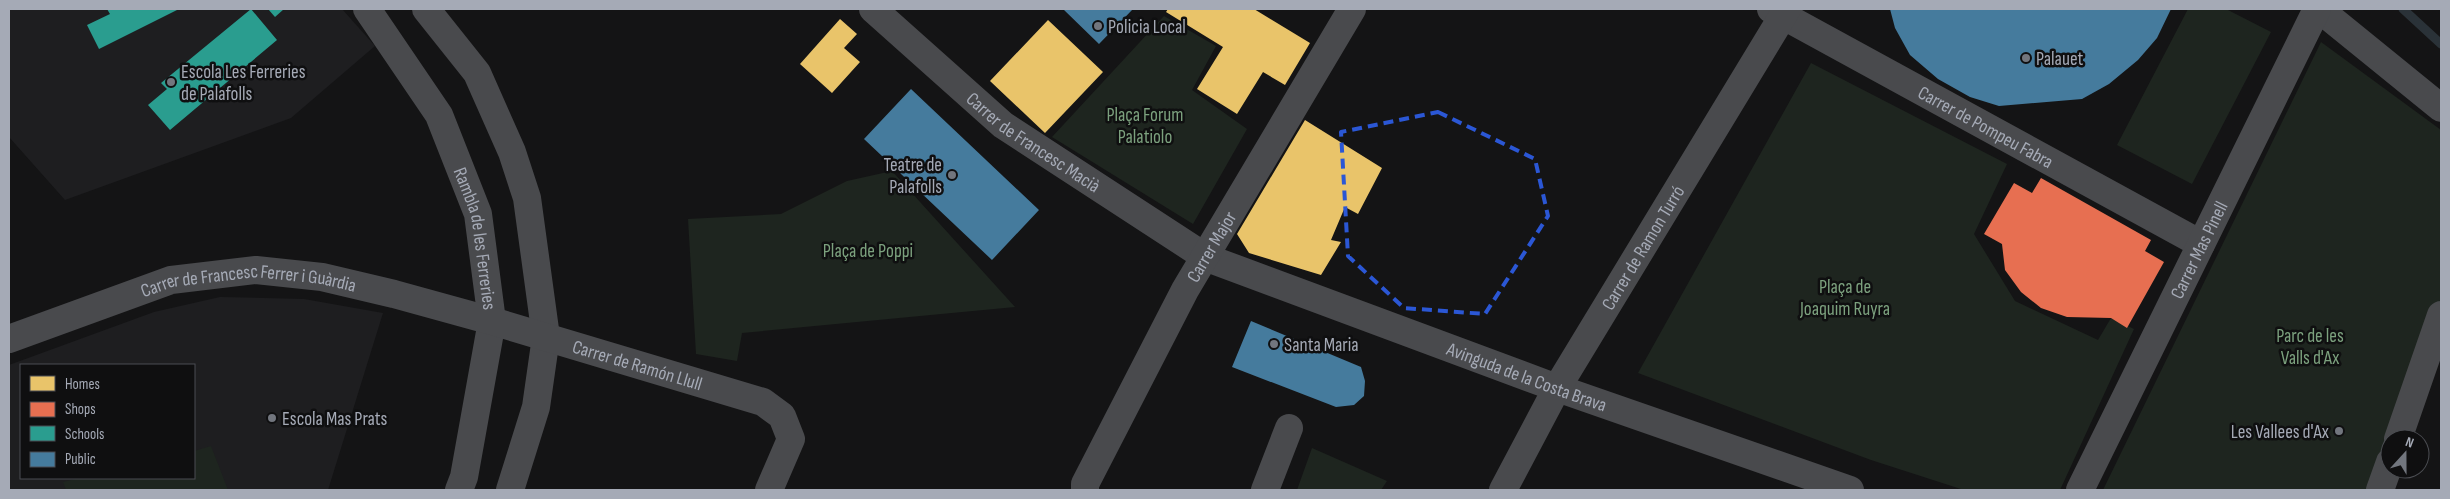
<svg xmlns="http://www.w3.org/2000/svg" width="2450" height="499" font-family="'Sofia Sans Condensed',sans-serif">
<style>
.built{fill:#1e1e20;fill-rule:evenodd}
.green{fill:#1e251f}
.homes{fill:#e9c46a}
.shops{fill:#e76f51}
.schools{fill:#2a9d8f}
.public{fill:#457b9d}
.lines{fill:none;stroke-linecap:round;stroke-linejoin:round}
.stream{stroke:#2a3238;stroke-width:9}
.minor{stroke:#494a4d;stroke-width:28}
.marked{fill:none;stroke:#2b57d5;stroke-width:4;stroke-dasharray:10 6;stroke-linejoin:round}
.poi-dot{fill:#72767e;stroke:#0f0f10;stroke-width:2}
.labels{text-anchor:middle;stroke-width:5;stroke-linejoin:round;paint-order:stroke}
.poi-label{font-size:19px;fill:#a5aab6;stroke:#0f0f10;text-anchor:start}
.park-label{font-size:19px;fill:#7ca17e;stroke:#0f0f10}
.street-label{font-size:19px;fill:#a5aab6;stroke:#0f0f10}
</style>
<rect width="100%" height="100%" fill="#141415"/>
<!-- built -->
<path class="built" d="M9,9H342L375,46L291,118L65,200L9,137Z
M220,297L304,299L383,313L328,490H9V365L154,312ZM21,365H194V478H21Z"/>
<!-- green -->
<path class="green" d="M2188,9H2226L2271,32L2192,184L2117,145Z
M1164,16L1216,46L1192,90L1247,129L1193,224L1052,137Z
M2321,42L2441,130V341L2390,439L2389,490H2103Z
M1811,63L2007,164L1974,234L2015,301L2098,340L2111,318L2134,329L2060,490H1964L1871,460L1638,373Z
M892,171L1015,307L742,333L737,361L696,354L688,219L781,214L847,181Z
M211,446L228,490H66L63,482L79,478H194V451Z
M1312,448L1387,481L1381,490H1297Z"/>
<!-- homes -->
<path class="homes" d="M1168,9H1254L1310,43L1285,85L1263,72L1237,114L1197,89L1223,47L1166,12Z
M840,19L857,34L844,48L860,62L832,93L800,64Z
M1048,20L1103,72L1045,133L990,81Z
M1305,120L1382,168L1358,214L1345,207L1331,240L1341,242L1321,275L1249,253L1237,234Z"/>
<!-- shops -->
<path class="shops" d="M2041,178L2151,240L2145,251L2164,262L2127,328L2111,318L2067,317L2041,308L2021,292L2005,270L2002,244L1984,234L2014,183L2032,193Z"/>
<!-- schools -->
<path class="schools" d="M107,9H179L99,49L87,25L110,14Z
M251,9L277,40L170,130L148,105L167,89L161,83Z
M268,9H284L275,17Z"/>
<!-- public -->
<path class="public" d="M1063,9H1133L1099,44Z
M1890,9H2171L2157,38L2138,60L2109,84L2082,99L1999,106L1970,97L1938,79L1910,55L1895,28Z
M911,89L1039,210L992,260L864,139Z
M1251,321L1361,367L1365,381L1364,396L1354,405L1336,407L1232,367Z"/>
<g class="lines">
<!-- stream -->
<path class="stream" d="M2403,9L2441,44"/>
<!-- minor -->
<g class="minor">
<path id="s1" d="M367,9L439,115L478,214L492,321L464,477L459,490"/>
<path d="M426,9L477,73L512,152L527,198L546,337L536,407L510,490"/>
<path id="s2" d="M873,9L1003,125L1207,258L1557,388L1850,490"/>
<path id="s3" d="M1771,9L2201,244"/>
<path d="M2319,9L2441,108"/>
<path id="s4" d="M9,339L171,280L256,270L322,277L394,294L492,321L763,402L782,416L791,439L769,490"/>
<path d="M2398,439L2441,315"/>
<path id="s5" d="M1085,490V484L1185,290L1352,9"/>
<path d="M1265,490L1289,428"/>
<path id="s6" d="M1503,490L1557,388L1787,9"/>
<path id="s7" d="M2080,490L2317,9"/>
<path d="M2380,490L2390,462"/>
</g>
</g>
<!-- marked area -->
<path class="marked" d="M1438,112L1535,159L1548,216L1485,314L1404,308L1348,256L1341,132Z"/>
<!-- markers -->
<g class="poi-dot">
<circle cx="1098" cy="26" r="5"/>
<circle cx="2026" cy="58" r="5"/>
<circle cx="171" cy="82" r="5"/>
<circle cx="952" cy="175" r="5"/>
<circle cx="1274" cy="344" r="5"/>
<circle cx="272" cy="418" r="5"/>
<circle cx="2339" cy="431" r="5"/>
</g>
<g class="labels">
<!-- poi labels -->
<g class="poi-label">
<text x="1108" y="33">Policia Local</text>
<text x="2036" y="65">Palauet</text>
<text x="181" y="78">Escola Les Ferreries<tspan x="181" dy="22">de Palafolls</tspan></text>
<text x="942" y="171" text-anchor="end">Teatre de<tspan x="942" dy="22">Palafolls</tspan></text>
<text x="1284" y="351">Santa Maria</text>
<text x="282" y="425">Escola Mas Prats</text>
<text x="2329" y="438" text-anchor="end">Les Vallees d'Ax</text>
</g>
<!-- park labels -->
<g class="park-label">
<text x="1145" y="121">Plaça Forum<tspan x="1145" dy="22">Palatiolo</tspan></text>
<text x="868" y="257">Plaça de Poppi</text>
<text x="1845" y="293">Plaça de<tspan x="1845" dy="22">Joaquim Ruyra</tspan></text>
<text x="2310" y="342">Parc de les<tspan x="2310" dy="22">Valls d'Ax</tspan></text>
</g>
<!-- street labels -->
<g class="street-label">
<text dy="7" stroke="none"><textPath href="#s3" startOffset="245">Carrer de Pompeu Fabra</textPath></text>
<text dy="7" stroke="none"><textPath href="#s2" startOffset="209">Carrer de Francesc Macià</textPath></text>
<text dy="7" stroke="none"><textPath href="#s1" startOffset="258">Rambla de les Ferreries</textPath></text>
<text dy="7" stroke="none"><textPath href="#s5" startOffset="275">Carrer Major</textPath></text>
<text dy="7" stroke="none"><textPath href="#s6" startOffset="280">Carrer de Ramon Turró</textPath></text>
<text dy="7" stroke="none"><textPath href="#s7" startOffset="268">Carrer Mas Pinell</textPath></text>
<text dy="7" stroke="none"><textPath href="#s4" startOffset="250">Carrer de Francesc Ferrer i Guàrdia</textPath></text>
<text dy="7" stroke="none"><textPath href="#s4" startOffset="652">Carrer de Ramón Llull</textPath></text>
<text dy="7" stroke="none"><textPath href="#s2" startOffset="759">Avinguda de la Costa Brava</textPath></text>
</g>
</g>
<!-- border -->
<rect width="2450" height="499" fill="none" stroke="#a5aab6" stroke-width="20"/>
<!-- legend -->
<rect x="20" y="364" width="175" height="115" fill="#0f0f10" stroke="#4b4d52"/>
<rect x="30" y="376" width="25" height="15" fill="#e9c46a" stroke="#4b4d52"/>
<text x="65" y="389" font-size="15" fill="#a5aab6">Homes</text>
<rect x="30" y="402" width="25" height="15" fill="#e76f51" stroke="#4b4d52"/>
<text x="65" y="414" font-size="15" fill="#a5aab6">Shops</text>
<rect x="30" y="426" width="25" height="15" fill="#2a9d8f" stroke="#4b4d52"/>
<text x="65" y="439" font-size="15" fill="#a5aab6">Schools</text>
<rect x="30" y="452" width="25" height="15" fill="#457b9d" stroke="#4b4d52"/>
<text x="65" y="464" font-size="15" fill="#a5aab6">Public</text>
<!-- north arrow -->
<g transform="translate(2405 454) rotate(21)"><circle r="24" fill="#0f0f10" stroke="#4b4d52"/>
<path d="M0-4L9 19L0 12L-9 19Z" fill="#72767e"/>
<text y="-8" font-size="14" font-weight="bold" text-anchor="middle" fill="#a5aab6">N</text>
</g>
</svg>
